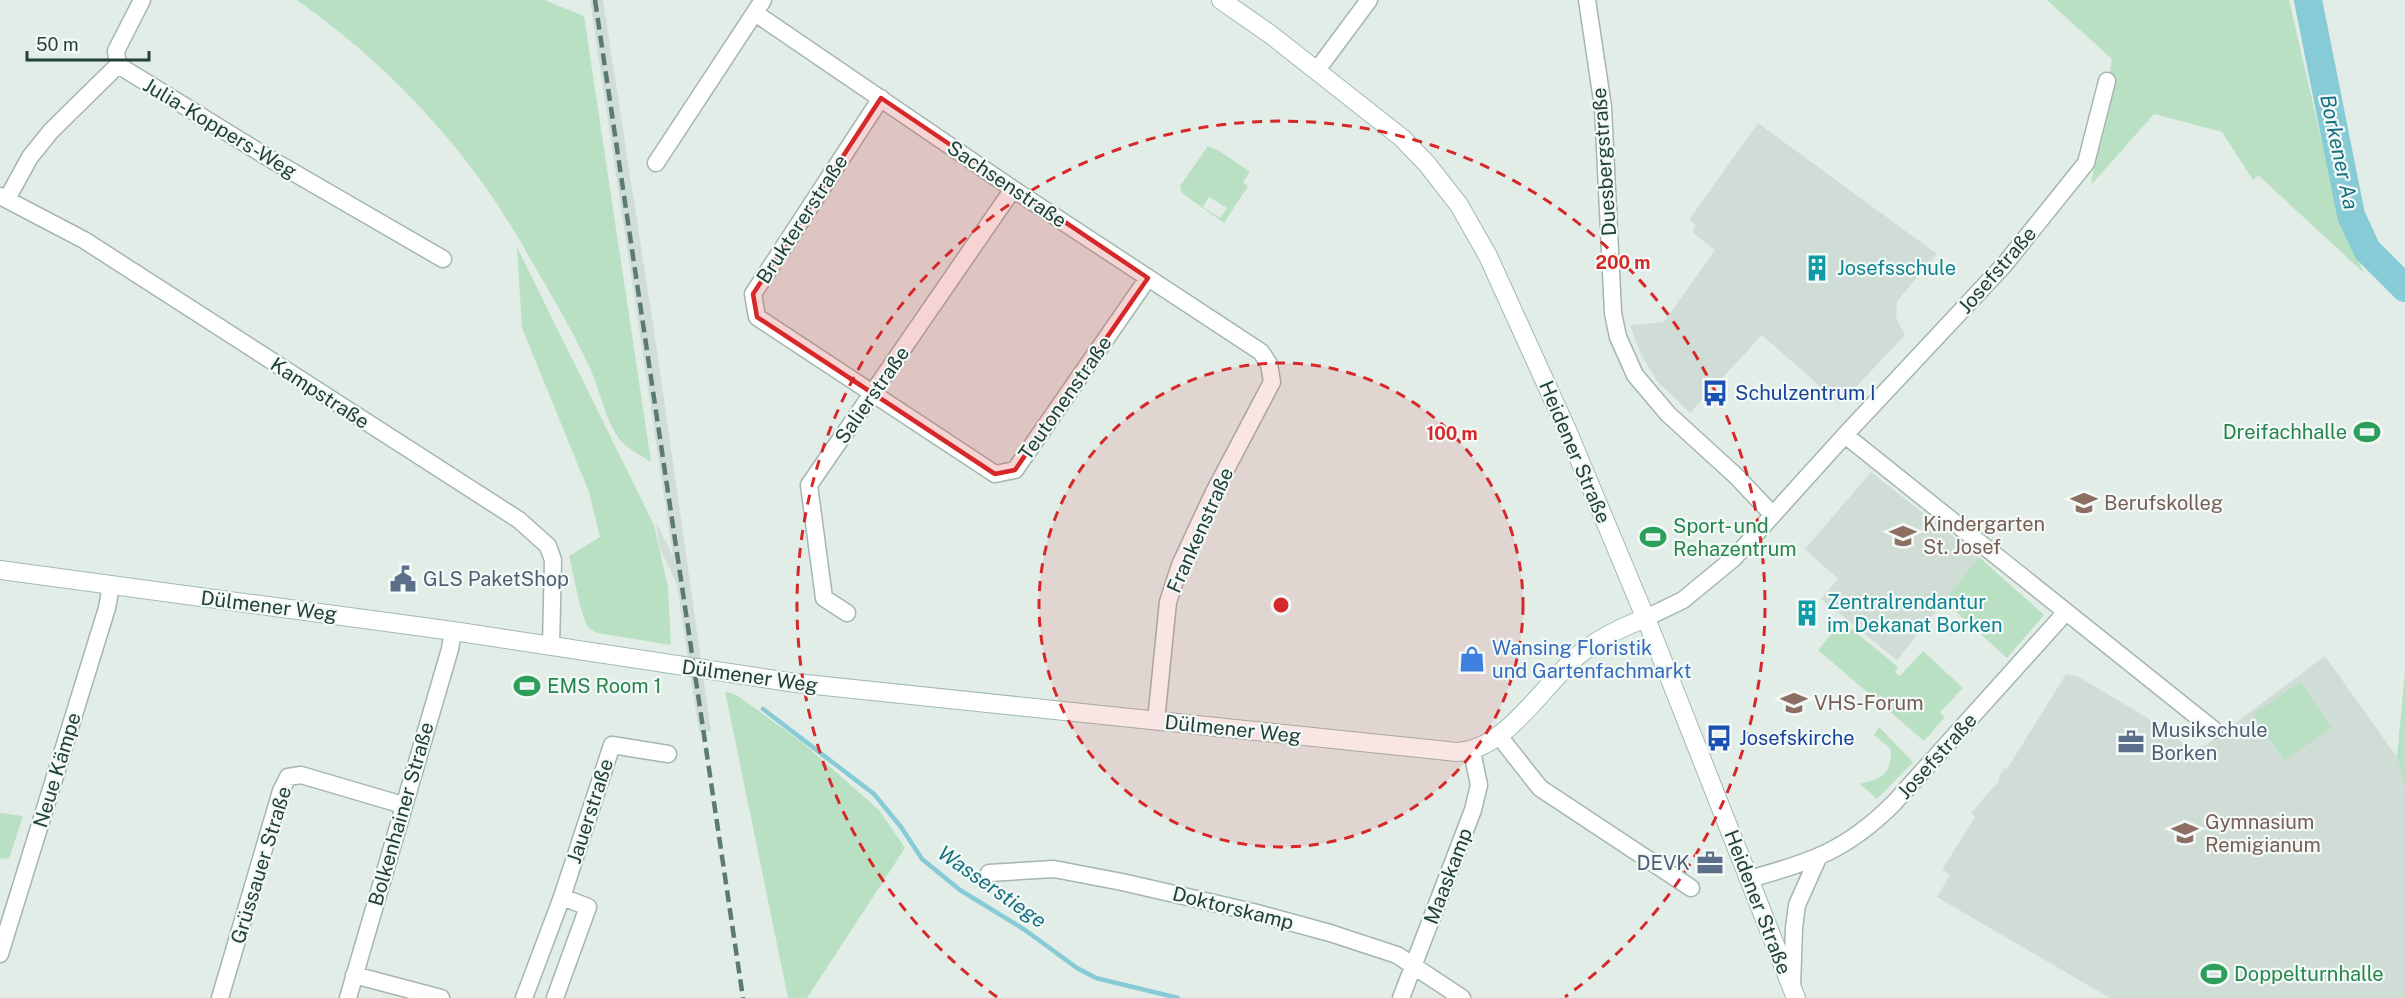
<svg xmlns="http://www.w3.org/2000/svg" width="2405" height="998" font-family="'Public Sans',sans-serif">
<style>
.built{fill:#d0ddd7}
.green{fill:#bae0c3;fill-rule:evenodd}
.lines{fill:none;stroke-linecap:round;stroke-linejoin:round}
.stream{stroke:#87cbd6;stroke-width:4.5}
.river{stroke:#87cbd6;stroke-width:28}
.street-casing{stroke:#a4b6af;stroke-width:19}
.secondary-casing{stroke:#a0bab0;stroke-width:20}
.street{stroke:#fff;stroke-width:16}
.secondary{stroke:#fff;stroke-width:18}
.rail{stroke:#5b7b72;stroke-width:4.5;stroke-dasharray:12 6;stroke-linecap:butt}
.marked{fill:#d62828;fill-opacity:0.2;stroke:#d62828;stroke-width:4.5;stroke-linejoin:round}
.ring{fill:none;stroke:#d62828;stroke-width:3;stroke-dasharray:10 8}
.labels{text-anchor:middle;stroke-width:4.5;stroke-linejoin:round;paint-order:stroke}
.street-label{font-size:20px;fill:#214037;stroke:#f3f9f6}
.culture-label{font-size:20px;fill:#0d838f;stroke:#f3f9f6;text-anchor:start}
.transit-label{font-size:20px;fill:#164399;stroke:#f3f9f6;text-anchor:start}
.leisure-label{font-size:20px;fill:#27864d;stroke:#f3f9f6;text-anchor:start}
.education-label{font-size:20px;fill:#785e54;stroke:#f3f9f6;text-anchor:start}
.service-label{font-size:20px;fill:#4e5e75;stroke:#f3f9f6;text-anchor:start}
.shop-label{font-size:20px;fill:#366cbe;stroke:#f3f9f6;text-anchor:start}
.water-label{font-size:21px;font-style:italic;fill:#177080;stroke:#f3f9f6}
.centre{fill:#d62828;stroke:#f3f9f6;stroke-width:3}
.ring-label{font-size:18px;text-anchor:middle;font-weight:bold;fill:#d62828;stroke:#f3f9f6;stroke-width:4.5;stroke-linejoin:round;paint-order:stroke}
</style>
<rect width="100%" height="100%" fill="#e2ede8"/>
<!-- built -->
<path class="built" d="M590,0H603L658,357L711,731L699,732L677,585L659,546L656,522L673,556Z
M1758,123L1937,254L1897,301L1896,318L1905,335L1840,404L1762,335L1690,413L1657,381L1641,355L1630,325L1664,322L1715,250L1692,232L1696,225L1689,220Z
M1871,472L1979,557L1897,660L1821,599L1838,579L1805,549Z
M2325,656L2397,757L2405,787V998H2110L1937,897L1950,875L1942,870L1975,817L1971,813L1995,785H1997L2000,775L2004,768L2007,769L2066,674L2079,677L2161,726L2190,748L2206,745Z"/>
<!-- green -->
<path class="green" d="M297,0H544L584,16L651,462C642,456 628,449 621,441C606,423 599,387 589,366C570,325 545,285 523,246C467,148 389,65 297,0Z
M2047,0H2289L2336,203L2353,252L2365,274L2258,175L2253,180L2222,132L2154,114L2091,185L2112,59Z
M1208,146C1224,152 1236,163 1250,172L1243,182L1248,186L1224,223L1182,193L1180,186ZM1209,197L1227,208L1220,218L1203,207Z
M517,247L654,525L668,587L671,645L597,633C594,631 591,630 589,628C581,620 573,570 569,556L600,537L589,492L522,328Z
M1979,557L2044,615L2007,658L1944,601Z
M1842,621L1898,667L1895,672L1900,676L1923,651L1963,688L1940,712L1945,717L1924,741L1818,650Z
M2405,672V787L2397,757Z
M2301,682L2332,728L2284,760L2253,714Z
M725,691L738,696L803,743L879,810L905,848L807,998H788Z
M1879,727L1913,762L1877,799L1860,784C1883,778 1891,775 1891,749L1874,735Z
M0,813L23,816L9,859L0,858Z"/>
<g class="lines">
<!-- stream -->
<path class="stream" d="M763,709L874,794L901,827L922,859L960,890L1025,930L1077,968L1096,978L1178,998"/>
<!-- river -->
<path class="river" d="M2308,0L2351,215L2367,250L2405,288"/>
<!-- street casing -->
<g class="street-casing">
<path id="street" d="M1587,0L1603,107L1613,313L1618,337L1635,375L1668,414L1736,476L1773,515
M755,13L1013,189L1261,352L1269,364L1272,382L1213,494L1180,565L1168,602L1156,721
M118,65L116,51L142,0
M1317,70L1369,0
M881,98L753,294L757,317L995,474L1015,470L1148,278
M656,163L763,0
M0,196L84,240L519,520L548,546L553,560L551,646
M7,199L30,157L51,131L118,65L272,160L443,259
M1845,435L2214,730
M847,613L824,598L809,485L1013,189
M1646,618L1683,600L1734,558L1845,435L2004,265L2086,163L2107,81
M1499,736L1540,788L1691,888
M989,873L1054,869L1122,882L1253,912L1330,933L1397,955L1462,998
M1749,879C1812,862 1847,850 1894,803L2066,612
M562,897L612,745L668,754
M0,954L107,608L111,586
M354,975L441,998
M1792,987L1794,928L1797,905L1818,858
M220,998L281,791L288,777L301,775L403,805
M348,998L450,649L453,631
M524,998L562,897L588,907L555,998
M1401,998L1473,810L1479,785L1472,751"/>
</g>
<!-- secondary casing -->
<g class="secondary-casing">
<path id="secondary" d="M1221,0L1270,34L1402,138L1427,164L1459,205L1488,256L1567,430L1651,631L1796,998
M0,570L453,631L796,683L1457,752C1507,750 1544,683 1581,653C1601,637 1622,627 1646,618"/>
</g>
<!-- street -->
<use href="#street" class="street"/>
<!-- secondary -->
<use href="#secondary" class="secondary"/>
<!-- rail -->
<path class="rail" d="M595,0L743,998"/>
</g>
<!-- marked area -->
<path class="marked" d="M881,98L1148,278L1015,470L995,474L757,317L753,294Z"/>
<!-- distance rings -->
<circle cx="1281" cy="605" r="242" fill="#d62828" fill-opacity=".12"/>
<g class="ring">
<circle cx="1281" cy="605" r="242"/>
<path d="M997 997A484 484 0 1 1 1565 997"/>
</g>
<!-- icons -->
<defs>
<g id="building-bare" transform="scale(2.07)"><path d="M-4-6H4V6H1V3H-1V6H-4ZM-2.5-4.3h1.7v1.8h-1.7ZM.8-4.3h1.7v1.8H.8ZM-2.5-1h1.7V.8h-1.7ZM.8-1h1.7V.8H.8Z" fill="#0f9aa8" stroke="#f3f9f6" stroke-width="2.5" paint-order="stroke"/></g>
<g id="bus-bare" transform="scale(2.07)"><path d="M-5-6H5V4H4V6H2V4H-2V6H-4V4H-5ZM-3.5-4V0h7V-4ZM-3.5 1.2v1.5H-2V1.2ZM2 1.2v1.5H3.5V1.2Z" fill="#1a4fb4" stroke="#f3f9f6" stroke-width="2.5" paint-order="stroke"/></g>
<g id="stadium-bare" transform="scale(2.07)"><path d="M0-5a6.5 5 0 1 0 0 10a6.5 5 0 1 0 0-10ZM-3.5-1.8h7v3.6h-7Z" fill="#2e9e5b" stroke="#f3f9f6" stroke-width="2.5" paint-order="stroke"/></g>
<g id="university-bare" transform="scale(2.07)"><path d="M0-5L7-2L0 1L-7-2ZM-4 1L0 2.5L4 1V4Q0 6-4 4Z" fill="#8d6e63" stroke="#f3f9f6" stroke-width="2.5" paint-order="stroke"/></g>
<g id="school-bare" transform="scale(2.07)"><path d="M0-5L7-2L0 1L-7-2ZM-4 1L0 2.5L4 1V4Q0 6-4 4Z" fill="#8d6e63" stroke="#f3f9f6" stroke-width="2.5" paint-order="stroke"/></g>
<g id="civic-bare" transform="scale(2.07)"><path d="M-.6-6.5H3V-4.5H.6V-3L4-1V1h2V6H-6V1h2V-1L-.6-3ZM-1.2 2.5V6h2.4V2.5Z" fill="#5c6f8a" stroke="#f3f9f6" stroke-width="2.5" paint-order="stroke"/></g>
<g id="shop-bare" transform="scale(2.07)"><path d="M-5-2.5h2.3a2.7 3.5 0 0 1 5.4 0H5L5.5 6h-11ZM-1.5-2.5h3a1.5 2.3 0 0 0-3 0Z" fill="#3f7fe0" stroke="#f3f9f6" stroke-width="2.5" paint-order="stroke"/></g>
<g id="office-bare" transform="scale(2.07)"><path d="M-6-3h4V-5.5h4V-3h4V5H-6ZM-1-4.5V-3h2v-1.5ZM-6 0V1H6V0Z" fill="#5c6f8a" stroke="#f3f9f6" stroke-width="2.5" paint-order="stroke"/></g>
</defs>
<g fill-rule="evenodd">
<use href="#building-bare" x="1817" y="268"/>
<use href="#bus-bare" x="1715" y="393"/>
<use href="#stadium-bare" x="2367" y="432"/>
<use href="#university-bare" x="2084" y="503"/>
<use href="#school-bare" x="1903" y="536"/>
<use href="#stadium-bare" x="1653" y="537"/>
<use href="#civic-bare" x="403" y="579"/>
<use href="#building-bare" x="1807" y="613"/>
<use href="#shop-bare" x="1472" y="659"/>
<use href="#stadium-bare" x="527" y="686"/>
<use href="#school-bare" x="1794" y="703"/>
<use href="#bus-bare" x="1719" y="738"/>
<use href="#office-bare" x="2131" y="742"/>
<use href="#school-bare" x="2185" y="833"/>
<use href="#office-bare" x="1710" y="863"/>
<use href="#stadium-bare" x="2214" y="974"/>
</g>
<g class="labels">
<!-- street labels -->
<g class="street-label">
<text transform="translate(220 128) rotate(31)" y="7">Julia-Koppers-Weg</text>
<text transform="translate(1604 162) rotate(-94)" y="7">Duesbergstraße</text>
<text transform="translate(1007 184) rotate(34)" y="7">Sachsenstraße</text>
<text transform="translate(802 219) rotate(-57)" y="7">Bruktererstraße</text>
<text transform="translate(1997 270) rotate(-49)" y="7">Josefstraße</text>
<text transform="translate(320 393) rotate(33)" y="7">Kampstraße</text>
<text transform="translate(872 395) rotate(-55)" y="7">Salierstraße</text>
<text transform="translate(1065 398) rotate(-55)" y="7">Teutonenstraße</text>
<text transform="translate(1575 452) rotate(67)" y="7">Heidener Straße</text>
<text transform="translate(1200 530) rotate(-66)" y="7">Frankenstraße</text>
<text transform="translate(269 606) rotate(7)" y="7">Dülmener Weg</text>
<text transform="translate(750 676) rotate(8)" y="7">Dülmener Weg</text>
<text transform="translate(1233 729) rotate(6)" y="7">Dülmener Weg</text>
<text transform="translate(1937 756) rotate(-48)" y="7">Josefstraße</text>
<text transform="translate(57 770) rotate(-73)" y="7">Neue Kämpe</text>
<text transform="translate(590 811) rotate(-72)" y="7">Jauerstraße</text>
<text transform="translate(401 814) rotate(-74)" y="7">Bolkenhainer Straße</text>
<text transform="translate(261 865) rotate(-73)" y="7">Grüssauer Straße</text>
<text transform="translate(1448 876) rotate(-69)" y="7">Maaskamp</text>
<text transform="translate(1758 902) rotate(69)" y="7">Heidener Straße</text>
<text transform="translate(1233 908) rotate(14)" y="7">Doktorskamp</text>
</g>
<!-- culture labels -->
<g class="culture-label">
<text x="1837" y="275">Josefsschule</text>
<text x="1827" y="609">Zentralrendantur<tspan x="1827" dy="23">im Dekanat Borken</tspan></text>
</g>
<!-- transit labels -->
<g class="transit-label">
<text x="1735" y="400">Schulzentrum I</text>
<text x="1739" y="745">Josefskirche</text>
</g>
<!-- leisure labels -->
<g class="leisure-label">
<text x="2347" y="439" text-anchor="end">Dreifachhalle</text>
<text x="1673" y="533">Sport- und<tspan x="1673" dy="23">Rehazentrum</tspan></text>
<text x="547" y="693">EMS Room 1</text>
<text x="2234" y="981">Doppelturnhalle</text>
</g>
<!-- education labels -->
<g class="education-label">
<text x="2104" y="510">Berufskolleg</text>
<text x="1923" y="531">Kindergarten<tspan x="1923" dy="23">St. Josef</tspan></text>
<text x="1814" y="710">VHS-Forum</text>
<text x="2205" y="829">Gymnasium<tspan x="2205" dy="23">Remigianum</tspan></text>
</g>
<!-- service labels -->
<g class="service-label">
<text x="423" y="586">GLS PaketShop</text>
<text x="2151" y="737">Musikschule<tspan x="2151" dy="23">Borken</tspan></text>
<text x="1690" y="870" text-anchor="end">DEVK</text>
</g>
<!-- shop labels -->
<g class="shop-label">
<text x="1492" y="655">Wansing Floristik<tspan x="1492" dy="23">und Gartenfachmarkt</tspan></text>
</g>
<!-- water labels -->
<g class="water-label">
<text transform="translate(2339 152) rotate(78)" y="7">Borkener Aa</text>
<text transform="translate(992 887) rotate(35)" y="7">Wasserstiege</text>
</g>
</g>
<circle cx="1281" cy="605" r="9" class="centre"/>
<g class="ring-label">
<text x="1623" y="269">200 m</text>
<text x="1452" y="440">100 m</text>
</g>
<!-- scale -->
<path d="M27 51v9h122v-9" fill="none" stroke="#214037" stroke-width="3"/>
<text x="36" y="51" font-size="18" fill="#214037" stroke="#f3f9f6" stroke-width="4.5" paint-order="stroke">50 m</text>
</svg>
